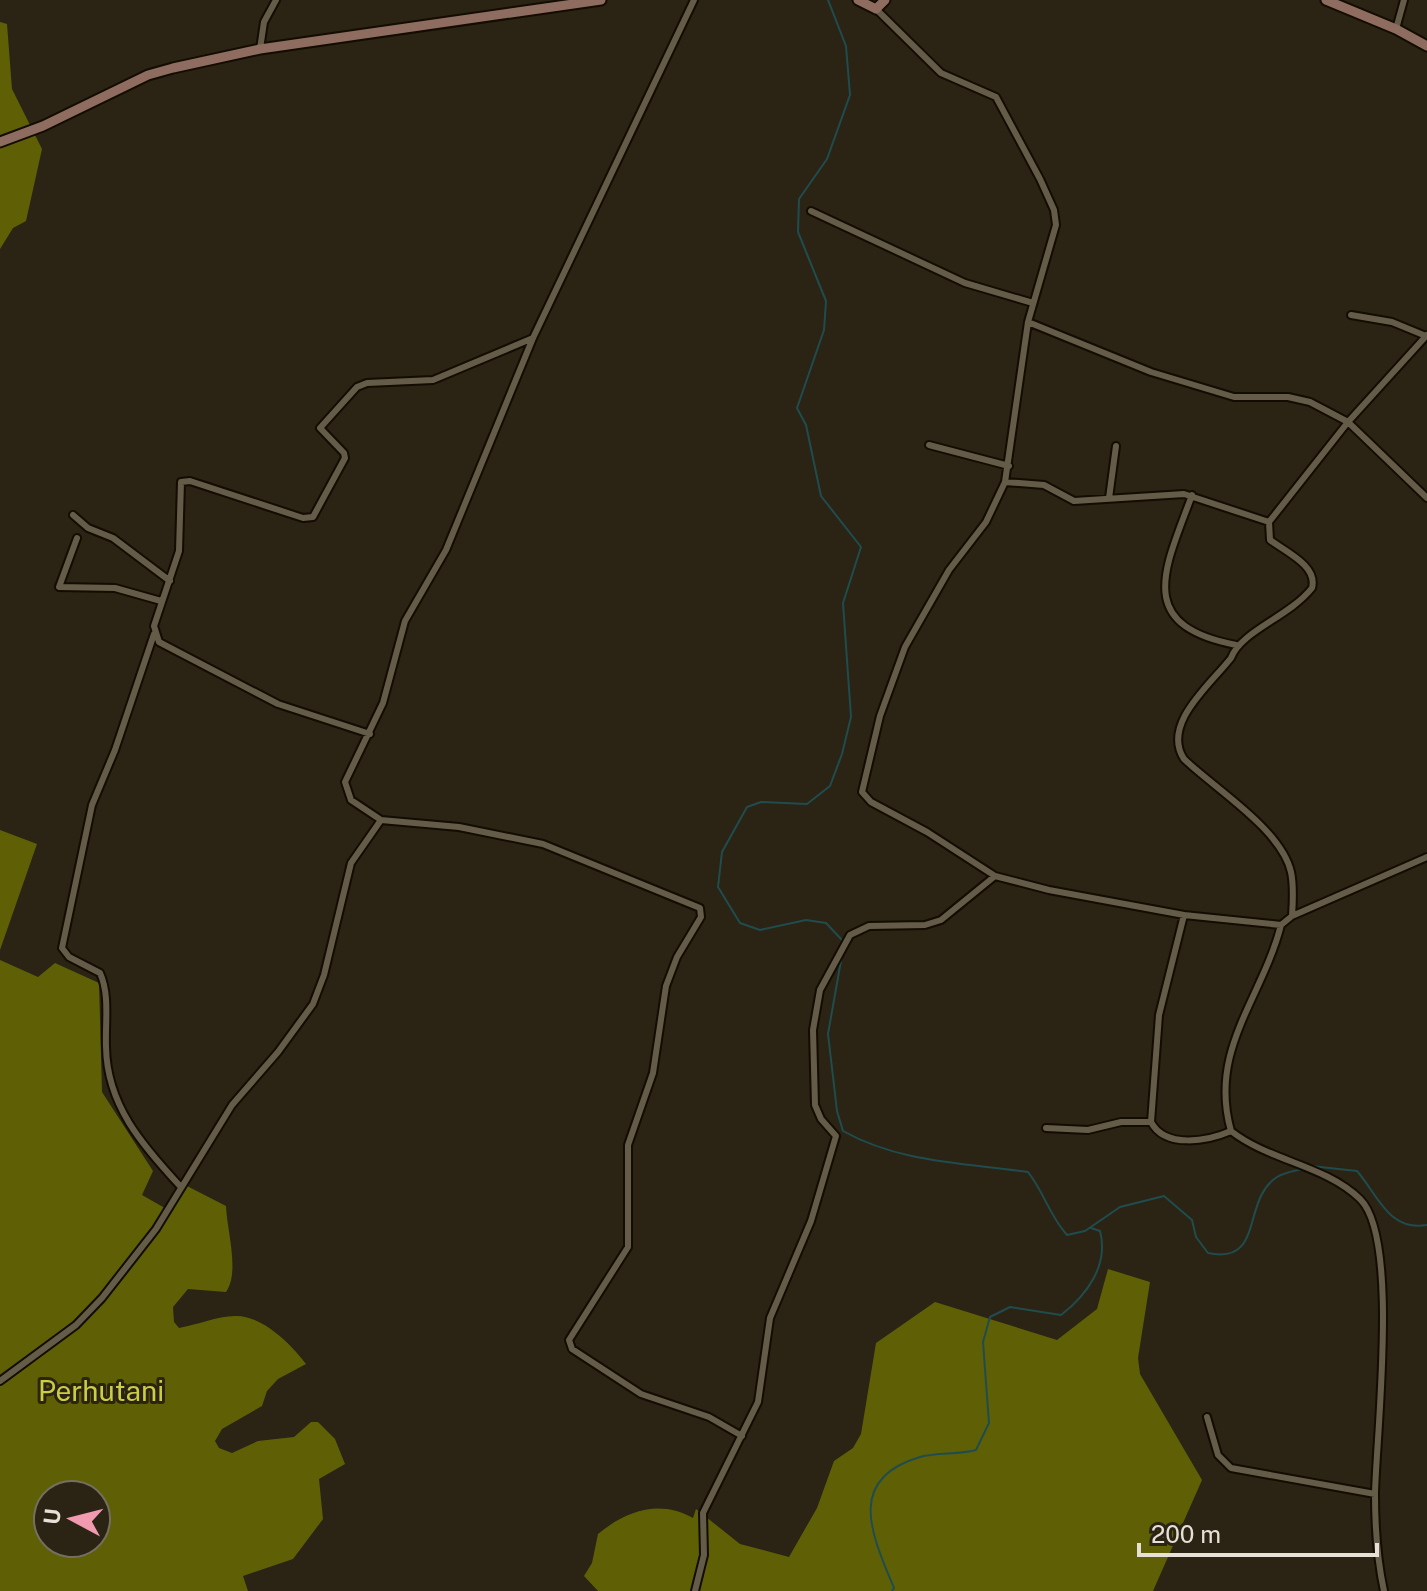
<svg xmlns="http://www.w3.org/2000/svg" width="1427" height="1591" font-family="'Public Sans',sans-serif">
<style>
.forest{fill:#5f6006;fill-rule:evenodd}
.lines{fill:none;stroke-linecap:round;stroke-linejoin:round}
.stream{stroke:#1f4d4f;stroke-width:2}
.street-casing{stroke:#130c01;stroke-width:10}
.secondary-casing{stroke:#130c01;stroke-width:13}
.street{stroke:#645b49;stroke-width:6}
.secondary{stroke:#8f6c60;stroke-width:9}
.labels{text-anchor:middle;stroke-width:6;stroke-linejoin:round;paint-order:stroke}
.park-label{font-size:28px;fill:#cbcd43;stroke:#2b2313}
</style>
<rect width="100%" height="100%" fill="#2b2313"/>
<!-- forest -->
<path class="forest" d="M0,22L7,24L12,89L42,149L26,221L13,228L0,249Z
M0,830L37,844L0,950Z
M0,960L38,977L55,963L99,983L102,1092L153,1171L142,1195L170,1211L187,1186L226,1206C227,1231 240,1272 226,1292L188,1289L173,1307L174,1322L179,1328C197,1325 217,1316 235,1316C262,1315 291,1344 306,1364L278,1379L267,1391L262,1406L222,1429L215,1441L219,1448L232,1453L258,1441L294,1437L311,1422H318L335,1439L345,1464L319,1479L323,1519L293,1559L243,1576L248,1591H0ZM48,1495H96V1543H48Z
M1108,1269L1150,1282L1138,1358L1140,1374L1202,1480L1153,1591H598L584,1576L592,1563L598,1534C626,1511 659,1499 693,1518L696,1509L740,1544L789,1557L817,1508L834,1461L853,1448L861,1434L876,1343L935,1302L1057,1340L1097,1309Z"/>
<g class="lines">
<!-- stream -->
<path class="stream" d="M828,0L846,46L850,95L827,159L799,199L798,232L826,301L824,330L797,408L806,425L821,496L861,547L843,603L851,717L842,754L830,786L807,804L761,802L747,807L722,852L718,887L740,923L760,930L806,920L826,923L842,940V945
M842,955L828,1034L837,1111L843,1131C900,1163 965,1163 1028,1172C1044,1192 1049,1215 1067,1235L1085,1231L1120,1207L1164,1196L1192,1220L1196,1237L1208,1253C1265,1265 1241,1200 1277,1177C1283,1173 1294,1171 1302,1169
M1311,1166L1357,1171C1378,1195 1389,1232 1427,1225
M892,1591L894,1588C872,1535 845,1479 920,1457C938,1452 957,1455 976,1450L989,1423L983,1342L990,1317L1010,1307L1061,1315C1087,1295 1109,1265 1100,1231L1091,1228"/>
<!-- street casing -->
<g class="street-casing">
<path id="street" d="M876,9L941,73L996,97L1040,179L1054,210L1056,225L1028,322L1005,482L986,522L949,570L905,647L880,716L862,792L871,802L927,832L995,876L1049,890L1184,915L1281,925C1262,999 1208,1050 1231,1131C1269,1161 1325,1165 1360,1199C1400,1238 1376,1435 1375,1494C1375,1527 1377,1559 1384,1591
M1396,29L1404,0
M260,49L264,22L276,0
M811,211L965,283L1033,303
M1351,315L1392,322L1426,336
M1028,322L1151,372L1234,397H1288L1310,402L1348,422L1427,498
M929,445L1009,466
M1005,482L1044,485L1074,501L1184,494L1269,522
M1192,495C1165,569 1133,625 1236,645
M1109,498L1116,446
M73,515L88,528L113,538L170,581
M77,538L59,587L115,588L161,601
M154,634L115,750L92,805L62,948L69,957L100,973C110,995 105,1022 106,1047C107,1105 142,1145 180,1186
M370,734L278,704L159,642L154,626L179,551L181,482L190,481L303,518L313,517L345,458L344,453L320,428L357,387L367,383L433,380L533,338
M381,820L459,827L543,844L700,908L701,917L677,957L666,986L653,1073L628,1145V1247L569,1340L572,1349L641,1394L709,1417L742,1436
M1184,915L1159,1015L1151,1122C1165,1149 1208,1141 1231,1131
M1292,916C1293,902 1294,886 1291,872C1281,829 1215,789 1184,759C1161,724 1211,684 1231,658C1241,631 1289,617 1312,588C1318,566 1286,552 1270,540L1269,522L1348,422L1427,335
M1281,925L1292,916L1427,857
M1046,1128L1088,1130L1121,1122H1151
M0,1381L76,1325L102,1298L156,1229L232,1105L278,1052L313,1004L324,975L351,863L381,820L351,800L345,782L383,703L405,621L446,550L533,338L694,0
M1207,1417L1218,1455L1231,1468L1375,1494
M695,1591L704,1555L703,1513L758,1402L770,1318L811,1221L836,1136L821,1119L815,1105L813,1030L820,990L850,935L869,926L925,925L941,920L995,876"/>
</g>
<!-- secondary casing -->
<g class="secondary-casing">
<path id="secondary" d="M858,0L876,9L885,0
M1326,0L1396,29L1427,46
M0,142L43,126L148,75L173,68L260,49L601,0"/>
</g>
<!-- street -->
<use href="#street" class="street"/>
<!-- secondary -->
<use href="#secondary" class="secondary"/>
</g>
<g class="labels">
<!-- park labels -->
<g class="park-label">
<text x="101" y="1401">Perhutani</text>
</g>
</g>
<!-- north arrow -->
<g transform="translate(72 1519) rotate(277)"><circle r="38" fill="#2b2313" stroke="#766f61" stroke-width="2"/>
<path d="M0-6L14 30L0 20L-14 30Z" fill="#f29aaf"/>
<text y="-12" font-size="22" font-weight="bold" text-anchor="middle" fill="#e6e0d6">U</text>
</g>
<!-- scale -->
<path d="M1139 1543v12h238v-12" fill="none" stroke="#e6e0d6" stroke-width="4"/>
<text x="1151" y="1543" font-size="24" fill="#e6e0d6" stroke="#2b2313" stroke-width="6" paint-order="stroke">200 m</text>
</svg>
